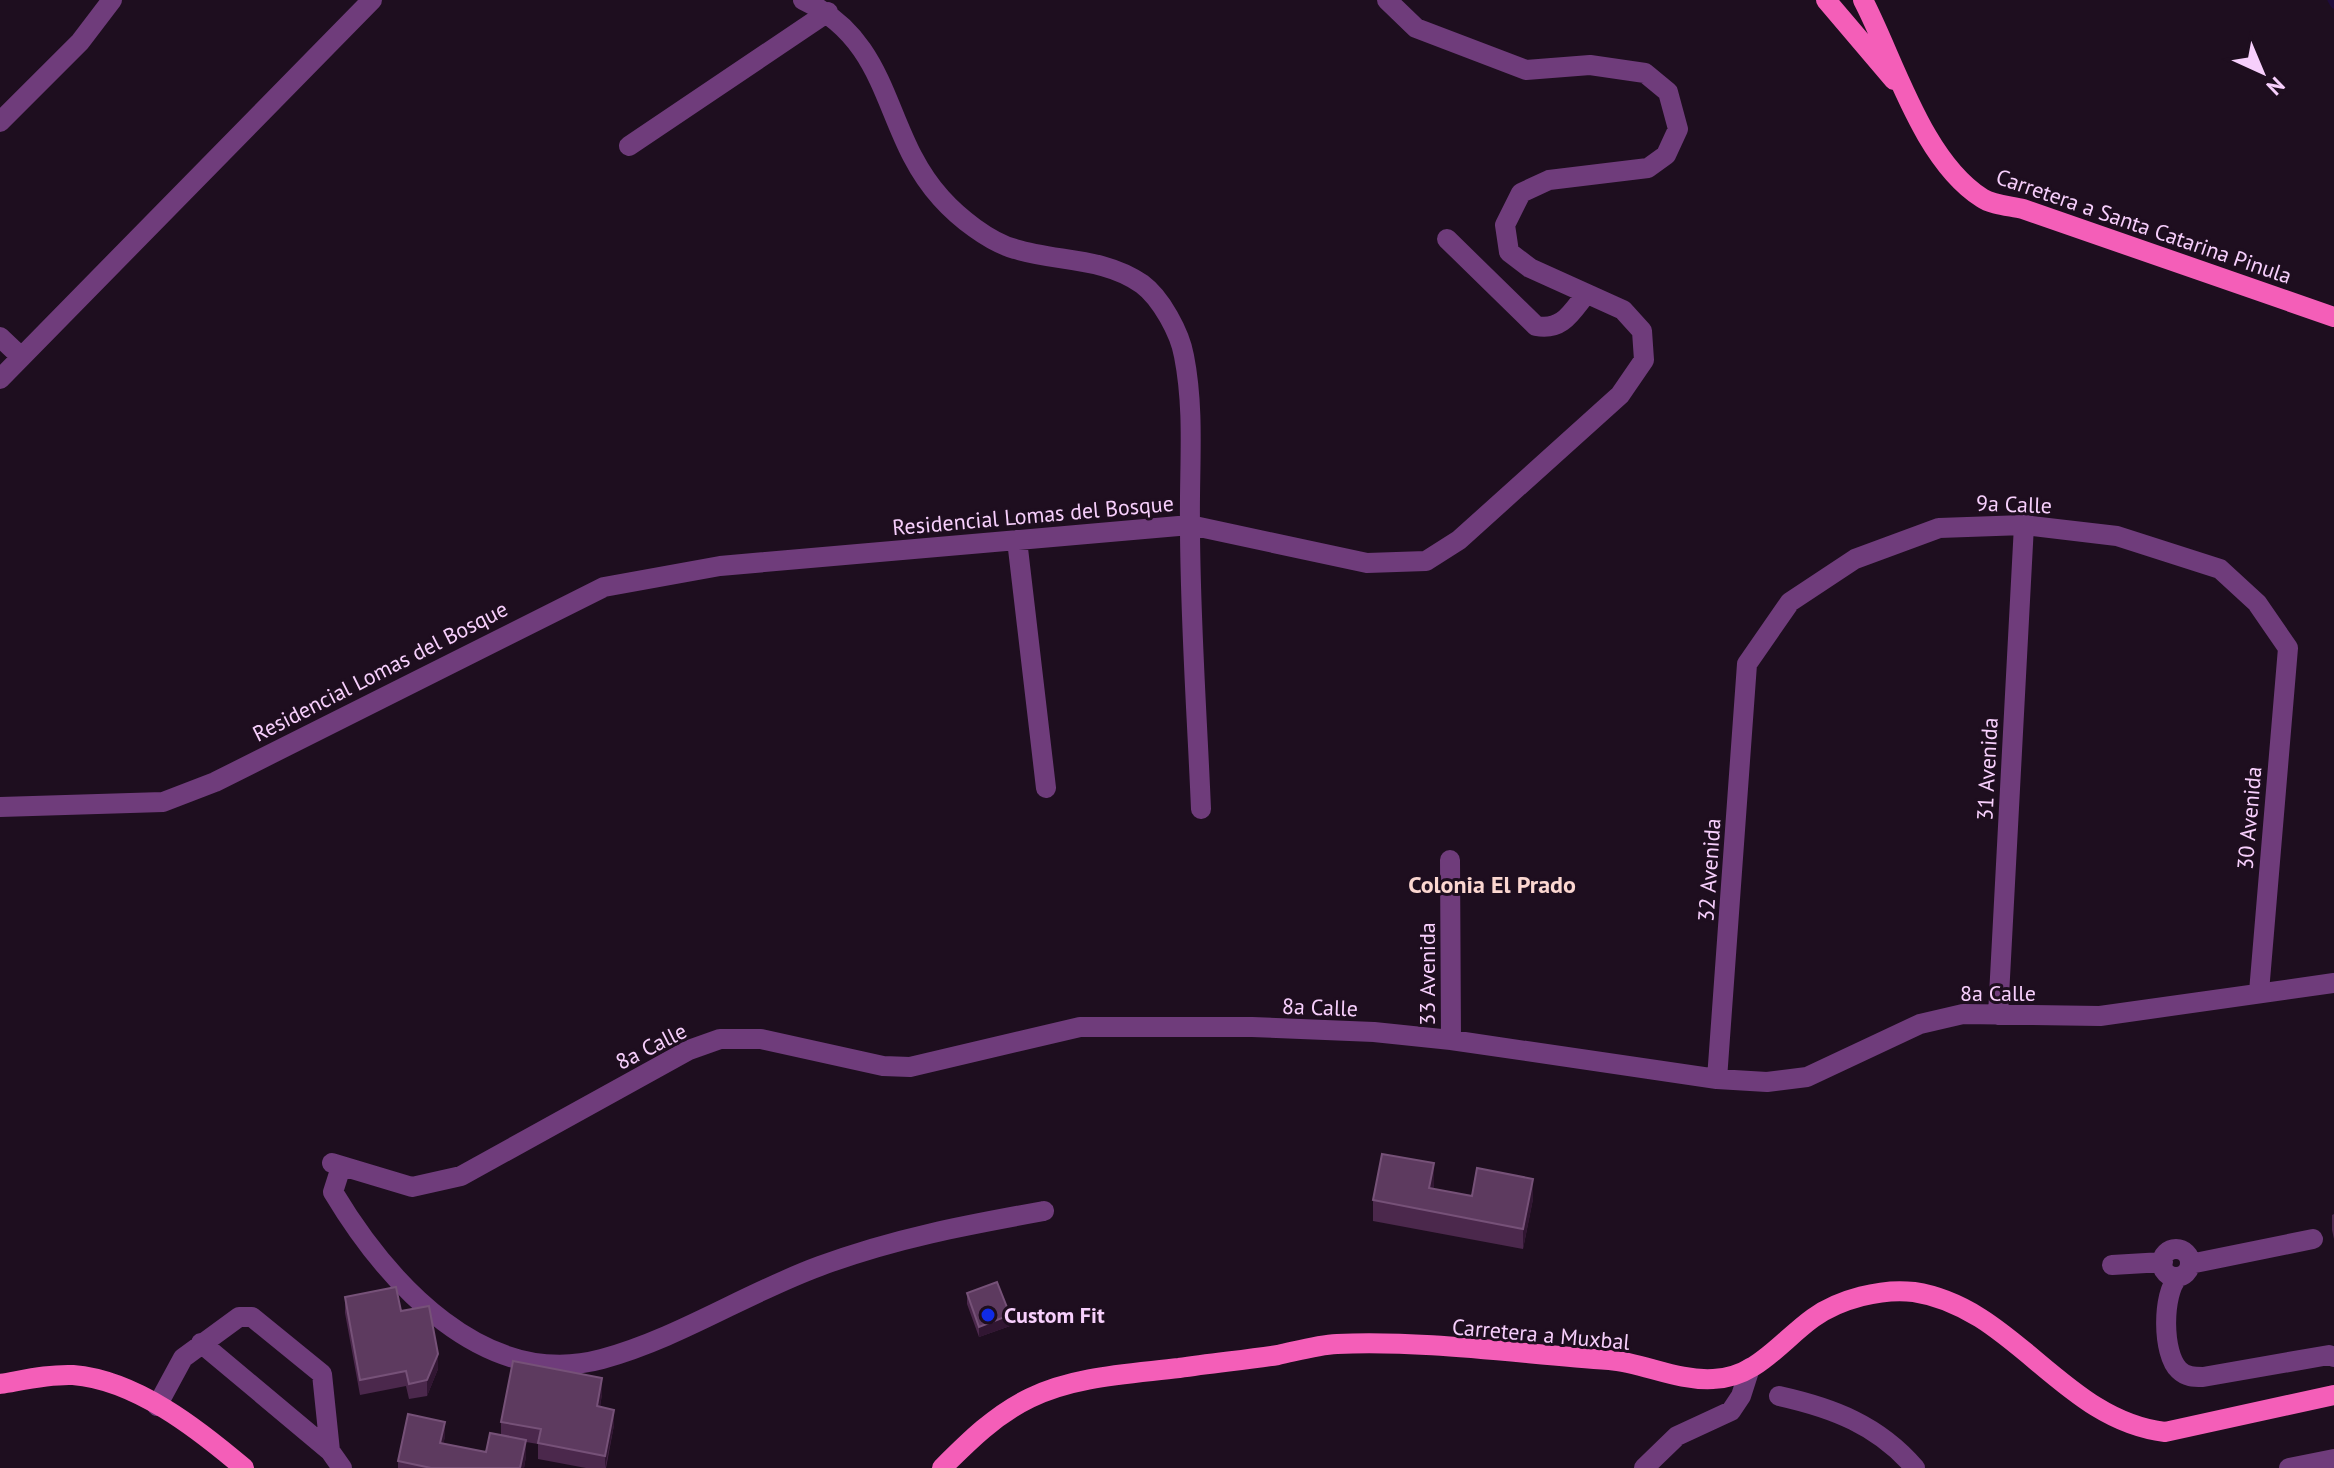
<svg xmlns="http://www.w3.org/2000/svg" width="2334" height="1468" font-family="'PT Sans',sans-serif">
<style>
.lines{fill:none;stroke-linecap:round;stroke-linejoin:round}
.stream{stroke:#1f0c3a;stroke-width:7}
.minor{stroke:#6f3c7b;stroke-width:20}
.major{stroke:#f45eb8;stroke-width:20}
.wall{fill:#4b284c}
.shaded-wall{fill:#311632}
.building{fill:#5d3a5f;stroke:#765178;stroke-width:2}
.poi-dot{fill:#102be7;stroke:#1e0e1f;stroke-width:3}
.labels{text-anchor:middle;stroke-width:6;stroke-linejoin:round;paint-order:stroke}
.street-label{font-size:22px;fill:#f7cffc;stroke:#1e0e1f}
.poi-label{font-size:22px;font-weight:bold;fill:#f7cffc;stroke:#1e0e1f;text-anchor:start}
.neighbourhood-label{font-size:24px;font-weight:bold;fill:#fcd7d1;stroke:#1e0e1f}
</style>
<rect width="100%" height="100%" fill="#1e0e1f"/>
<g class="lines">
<!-- stream -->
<path class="stream" d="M2331,0L2334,5"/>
<!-- minor -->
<path class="minor" d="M803,0C895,44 881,132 941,198C958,217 989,242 1015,249C1057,262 1104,257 1142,284C1161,298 1180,333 1184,356C1195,412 1189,468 1190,525C1190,619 1197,714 1201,809
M0,122L80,42L112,0
M629,146L828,12
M1447,239L1536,326C1562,331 1571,313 1586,294
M0,337L19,355
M0,379L372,0
M1017,540L1046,788
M0,807L163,802L215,782L604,587L720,566L1190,525L1367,563L1426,561L1459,540L1620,395L1644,360L1642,331L1623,310L1530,268L1509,252L1505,225L1521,193L1549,180L1648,168L1666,155L1678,129L1668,92L1645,73L1590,65L1526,70L1416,28L1387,0
M1450,860L1451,1040
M1998,1015L2024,525
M1717,1079L1747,664L1790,602L1855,559L1939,528L2024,525L2117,536L2220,569L2257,603L2288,648L2259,992
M332,1163L412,1187L461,1176L689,1050L720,1039H761L883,1066L910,1067L1080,1027H1252L1374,1032L1451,1040L1717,1079L1767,1082L1807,1077L1920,1024L1963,1014L2100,1016L2334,983
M341,1167L333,1192C387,1282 484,1391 602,1359C679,1338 746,1293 820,1266C895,1238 967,1225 1044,1211
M2162 1263a14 14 0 1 1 28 0a14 14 0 1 1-28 0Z
M2190,1264L2313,1239
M2112,1265L2163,1262
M2178,1277C2162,1294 2162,1354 2179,1370C2186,1377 2194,1377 2203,1377L2329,1355L2334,1357
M201,1343L330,1451L342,1468
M1779,1396C1833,1408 1878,1425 1915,1468
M157,1406L183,1358L239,1317H252L322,1374L330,1451
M1644,1468L1677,1436L1731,1411L1741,1396L1750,1368
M2289,1468L2334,1459"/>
<!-- major -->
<path class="major" d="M1826,0L1894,80
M1863,0C1894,59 1922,160 1982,198C1992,205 2011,206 2023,209L2334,317
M0,1384C24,1380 49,1374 73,1375C136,1380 198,1429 244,1468
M942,1468C969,1441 995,1415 1030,1398C1075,1376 1130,1374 1179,1368C1212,1363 1245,1360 1278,1355C1297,1351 1317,1345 1337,1344C1425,1340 1521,1354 1609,1360C1644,1363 1677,1381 1713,1379C1756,1378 1781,1341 1813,1318C1839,1299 1882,1288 1914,1292C2014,1307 2063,1420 2165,1432L2334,1395"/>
</g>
<!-- wall -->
<path class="wall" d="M1434,1184L1433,1189L1472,1196L1533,1199L1523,1249L1373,1221V1200Z
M2334,1214V1239L2332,1230V1215Z
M967,1293L1010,1326L979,1337L967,1304Z
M345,1297L401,1311L438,1369L427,1396L409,1399L406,1386L360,1395L345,1313Z
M602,1394L600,1407L614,1425L606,1468H586L538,1459V1444L526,1442V1456L524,1468H398V1461L445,1437L443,1443L486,1452L501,1435V1422Z"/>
<!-- shaded-wall -->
<path class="shaded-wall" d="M1434,1163V1184L1429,1209V1188Z
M1533,1179V1199L1523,1249V1229Z
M1010,1315V1326L979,1337V1327Z
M438,1354V1369L427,1396V1380Z
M602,1378V1394L597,1422V1406Z
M614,1410V1425L605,1468V1456Z
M445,1422V1437L440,1458V1443Z
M526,1440V1456L524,1468H520Z"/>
<!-- building -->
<path class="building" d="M1382,1154L1434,1163L1429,1188L1472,1196L1477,1168L1533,1179L1523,1229L1373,1200Z
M997,1282L1010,1315L979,1327L967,1293Z
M396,1287L401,1311L429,1306L438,1354L427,1380L409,1384L406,1371L360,1380L345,1297Z
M513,1361L602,1378L597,1406L614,1410L605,1456L538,1443L541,1429L501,1422Z
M408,1414L445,1422L440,1443L486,1452L490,1433L526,1440L520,1468H431L398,1461Z"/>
<!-- markers -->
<circle class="poi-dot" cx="988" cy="1315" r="8"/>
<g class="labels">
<!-- street labels -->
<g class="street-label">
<text transform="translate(2144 226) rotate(19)" y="8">Carretera a Santa Catarina Pinula</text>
<text transform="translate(2014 504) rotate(2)" y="8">9a Calle</text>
<text transform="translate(1033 515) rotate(-5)" y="8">Residencial Lomas del Bosque</text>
<text transform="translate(380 671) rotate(-27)" y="8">Residencial Lomas del Bosque</text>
<text transform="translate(1987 769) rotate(-87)" y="8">31 Avenida</text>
<text transform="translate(2249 818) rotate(-85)" y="8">30 Avenida</text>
<text transform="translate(1709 870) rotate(-86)" y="8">32 Avenida</text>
<text transform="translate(1427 974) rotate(-90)" y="8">33 Avenida</text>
<text x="1998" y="1001">8a Calle</text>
<text transform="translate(1320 1007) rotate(2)" y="8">8a Calle</text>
<text transform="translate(651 1046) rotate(-27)" y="8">8a Calle</text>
<text transform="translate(1541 1334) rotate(5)" y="8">Carretera a Muxbal</text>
</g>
<!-- poi labels -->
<g class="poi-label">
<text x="1004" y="1323">Custom Fit</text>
</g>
<!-- neighbourhood labels -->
<g class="neighbourhood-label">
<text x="1492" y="893">Colonia El Prado</text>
</g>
</g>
<!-- north arrow -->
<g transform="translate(2262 72) rotate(136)" stroke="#1e0e1f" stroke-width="6" paint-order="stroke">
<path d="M0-6L14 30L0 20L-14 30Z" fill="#f7cffc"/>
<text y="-12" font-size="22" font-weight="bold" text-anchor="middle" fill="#f7cffc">N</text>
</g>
</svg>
